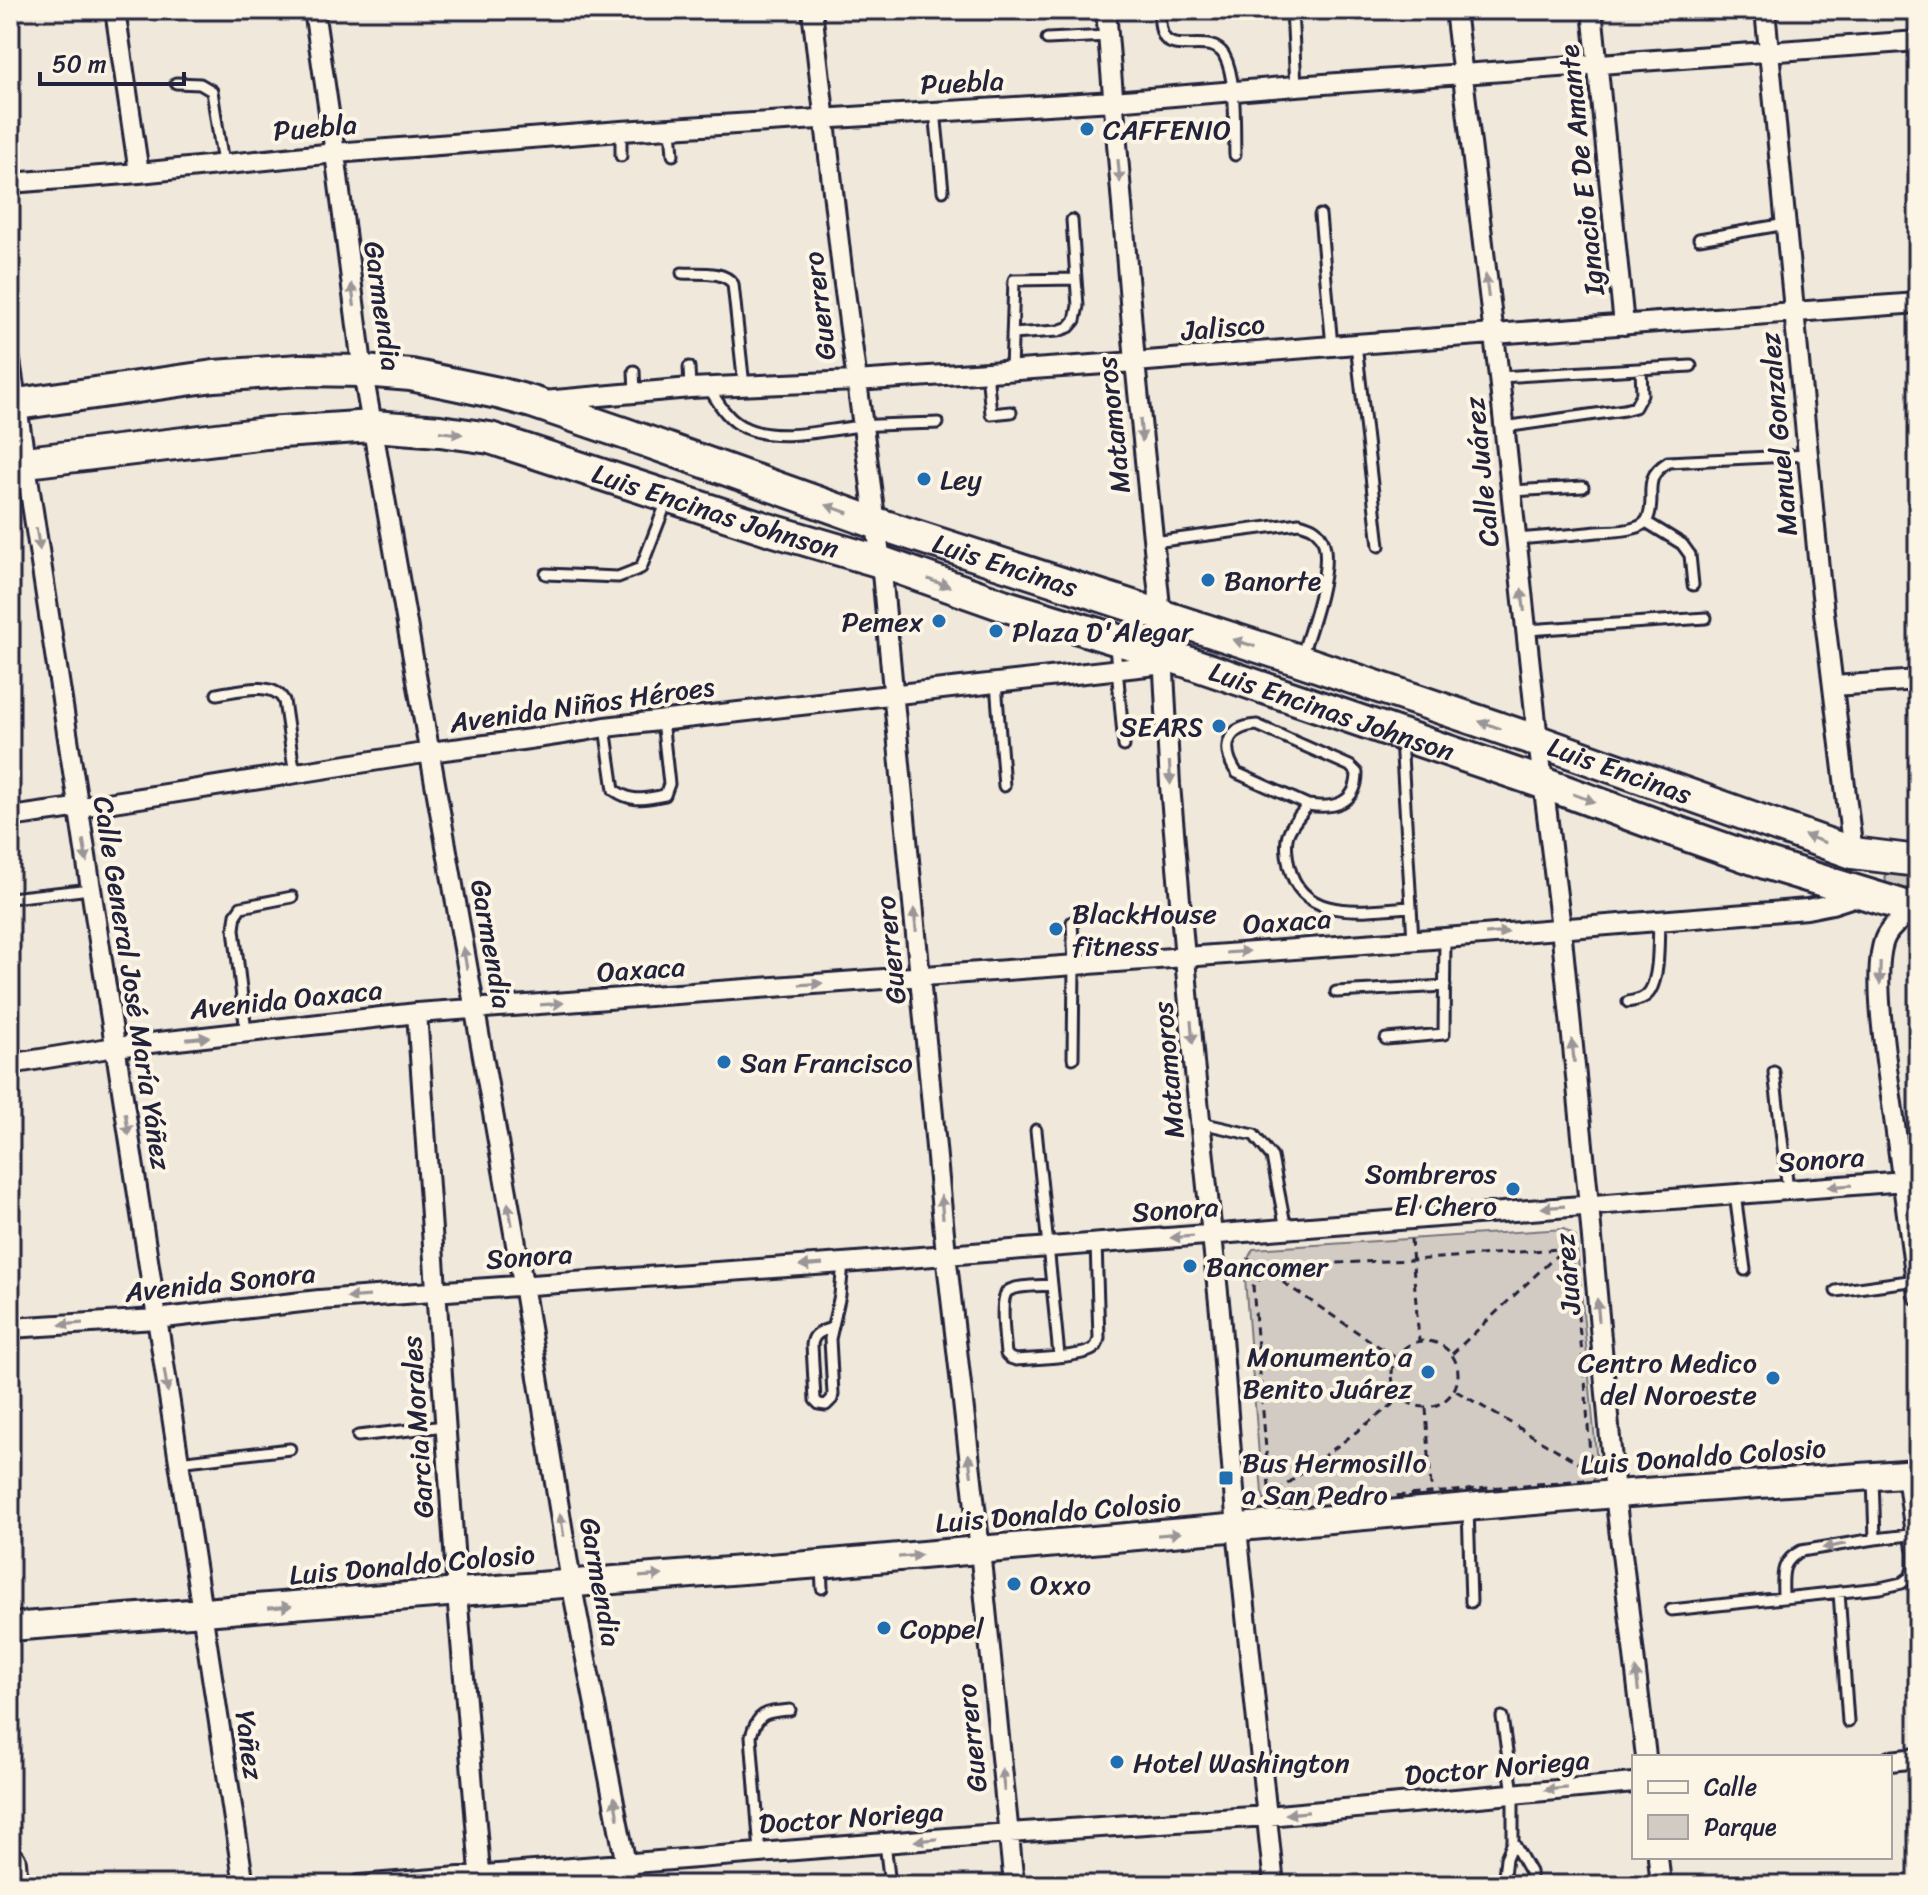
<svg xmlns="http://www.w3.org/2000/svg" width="1928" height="1895" font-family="Sriracha,sans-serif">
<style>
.green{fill:#d1cbc3;stroke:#7a767f;stroke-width:2}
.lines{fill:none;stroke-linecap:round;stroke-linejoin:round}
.service-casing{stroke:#22223b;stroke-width:15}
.minor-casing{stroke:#22223b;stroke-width:24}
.secondary-casing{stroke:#22223b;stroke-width:32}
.primary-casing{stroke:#22223b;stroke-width:36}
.path{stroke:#22223b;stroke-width:3;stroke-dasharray:8 6;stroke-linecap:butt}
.service{stroke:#fcf5e5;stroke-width:9}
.minor{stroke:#fcf5e5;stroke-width:18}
.secondary{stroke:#fcf5e5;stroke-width:26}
.primary{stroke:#fcf5e5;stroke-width:30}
.oneway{fill:#9a9698}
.poi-dot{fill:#1f6fb2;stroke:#fcf5e5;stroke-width:3}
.labels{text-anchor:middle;stroke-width:8;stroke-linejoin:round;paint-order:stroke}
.street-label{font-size:28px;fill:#22223b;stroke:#fcf5e5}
.poi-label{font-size:28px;fill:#22223b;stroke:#fcf5e5;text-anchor:start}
</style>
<rect width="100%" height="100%" fill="#efe8db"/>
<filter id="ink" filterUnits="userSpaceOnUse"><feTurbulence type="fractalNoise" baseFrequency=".0125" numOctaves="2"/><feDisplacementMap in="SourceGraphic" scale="16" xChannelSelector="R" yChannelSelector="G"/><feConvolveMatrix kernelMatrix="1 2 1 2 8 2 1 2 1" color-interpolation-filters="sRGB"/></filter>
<g filter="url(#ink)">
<!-- green -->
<path class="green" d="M1884,869L1918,873V903L1888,895Z
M1564,1229L1576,1237L1598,1474L1586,1488L1283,1515L1268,1509L1262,1493L1244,1266L1253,1249Z"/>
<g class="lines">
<!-- service casing -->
<g class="service-casing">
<path id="service" d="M1159,10C1160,18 1159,27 1163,35C1172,56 1211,33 1224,55C1237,78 1234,128 1235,155
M1292,10L1296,86
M1047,39L1108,36
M176,83L200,84L212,91L223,164
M935,111L943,191
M671,128L673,155
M621,131V156
M1320,215L1332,346
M1072,220L1076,279
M1699,239L1786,224
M682,273C699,274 723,270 733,284L744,386
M1356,344L1379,546
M689,367L690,388
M1011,370L1014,280L1076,279L1078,306L1075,320L1069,327L1058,331L1012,334
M634,371L635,393
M987,372L991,414L1011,412
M1499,377L1691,366
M709,388C719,404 728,421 746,428C780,443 827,429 863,426C888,424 913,424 938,423
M1504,427L1624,410L1635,407L1642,394L1641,369
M1511,491L1583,487
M1646,522L1682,544L1690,555L1693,585
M1516,539C1543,537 1570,535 1597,532C1609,531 1622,532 1634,528C1640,527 1646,523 1648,518C1657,496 1640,479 1668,462L1809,455
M1154,542L1299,523C1310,526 1319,529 1323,541C1333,567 1310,630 1301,657
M546,574L618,577L641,568L667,501
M1527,630L1706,618
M1115,646L1124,746
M996,683L1004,786
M217,694C237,691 274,680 284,701L295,775
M605,727L614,790C633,803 643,799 665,795L669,784L662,720
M1401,739L1413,940
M1308,805L1237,773C1221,750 1225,727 1257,725L1350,766L1357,773C1357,804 1333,809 1308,805C1289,829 1282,833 1289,866C1303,924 1366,909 1411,907
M10,898L91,889
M1072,922L1074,964L1073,1058
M1336,992L1445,986
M1628,1002C1637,1000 1645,999 1650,991C1660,975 1658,939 1659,920
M246,1032L234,929L236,914L241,907L292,897
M1386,1039L1444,1034L1445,938
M1774,1072L1788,1190
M1201,1123L1254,1135L1272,1157L1286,1229
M1036,1130L1052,1285
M1735,1194L1745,1270
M1836,1291L1916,1280
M832,1328C822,1331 813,1333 812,1345L815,1400L819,1404L826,1405L832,1399L833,1394L830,1339L840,1295L843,1263
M1059,1356L1052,1285C1042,1286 1016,1285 1008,1291C999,1297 1005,1342 1006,1354L1010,1358L1016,1360C1031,1359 1083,1357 1093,1349C1098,1346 1097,1344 1099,1338L1096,1243
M358,1436L445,1426
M178,1462L290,1449
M1873,1478L1875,1539L1801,1551C1779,1562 1783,1577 1783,1598L1880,1588L1902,1583L1910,1577L1913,1568V1553L1903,1478
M1468,1509L1471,1602
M1875,1539L1910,1535
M821,1567L822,1588
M1839,1592L1848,1722
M1671,1610L1783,1598
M1502,1717L1513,1793V1842L1506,1858L1503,1885
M1513,1842L1530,1872L1531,1885
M885,1843L890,1885
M760,1852L751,1736C758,1711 767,1712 790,1710"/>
</g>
<!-- minor casing -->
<g class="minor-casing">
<path id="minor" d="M115,10L139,173
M314,10L335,153L363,373L523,1284L571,1582L630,1885
M812,10L842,269L881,562L946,1254L980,1550L1014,1885
M1106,10L1135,362L1161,616L1170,785L1194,1062L1220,1312L1237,1529L1274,1885
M1455,10L1499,377L1538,741L1561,928L1589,1205L1615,1494L1646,1757
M1592,10L1624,325
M1765,10L1820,579L1853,853
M10,183L139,173L335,153L621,131L1113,101L1296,86L1918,41
M10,361L244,1885
M544,401L690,388L856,381L1135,362L1356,344L1918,303
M1834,686L1918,680
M10,817C151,798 291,773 431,752C489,744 548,738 605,727L1165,664
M1917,907C1906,916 1893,923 1886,936C1869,968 1889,1079 1894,1118C1902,1177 1910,1236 1918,1295
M417,1013L457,1593L481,1884
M10,1064L115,1047L417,1013L1445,938L1807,909L1832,904L1860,895
M10,1328L156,1319L319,1300L843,1263L1918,1180
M1890,1761L1918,1758
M1658,1857L1661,1885
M359,1885L1009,1833L1267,1816L1634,1783"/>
</g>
<!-- secondary casing -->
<g class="secondary-casing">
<path id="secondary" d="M10,1627L820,1564L1615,1494L1918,1473"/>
</g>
<!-- primary casing -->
<g class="primary-casing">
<g id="primary">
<path id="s1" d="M10,405L214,376L300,370L363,371L411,375L498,393L532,402L626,434L876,523L1293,658L1538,741L1853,853L1918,861"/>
<path id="s2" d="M10,464L266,433L373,426L440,431L490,438L768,529L881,562L1003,605L1164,654L1543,783L1663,827L1768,864L1918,910"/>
<path d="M10,1862L12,1885"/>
</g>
</g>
<!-- path -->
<path class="path" d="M1411,1239L1419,1341
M1559,1249L1572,1262L1585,1380L1591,1470L1585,1480L1299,1504L1275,1493L1269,1487L1253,1286L1267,1272L1284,1265L1413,1260Z
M1248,1259L1396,1358
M1392 1374a33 33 0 1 1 66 0a33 33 0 1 1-66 0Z
M1452,1354L1574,1239
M1456,1391L1591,1470
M1426,1408L1431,1487
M1265,1501L1401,1398"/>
<!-- service -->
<use href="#service" class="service"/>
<!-- minor -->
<use href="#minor" class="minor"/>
<!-- secondary -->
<use href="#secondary" class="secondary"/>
<!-- primary -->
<use href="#primary" class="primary"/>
</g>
<!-- one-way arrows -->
<defs><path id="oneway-solid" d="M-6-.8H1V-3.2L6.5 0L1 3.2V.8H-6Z" transform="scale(2)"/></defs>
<g class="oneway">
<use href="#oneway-solid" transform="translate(1119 171) rotate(85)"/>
<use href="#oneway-solid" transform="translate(1487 286) rotate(-97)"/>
<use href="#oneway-solid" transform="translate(353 295) rotate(-97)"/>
<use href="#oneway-solid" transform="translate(1141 430) rotate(85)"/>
<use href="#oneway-solid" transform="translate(451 433) rotate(7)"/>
<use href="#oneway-solid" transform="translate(837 509) rotate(-160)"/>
<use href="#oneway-solid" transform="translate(38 539) rotate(81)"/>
<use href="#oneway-solid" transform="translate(939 583) rotate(19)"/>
<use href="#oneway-solid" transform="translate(1523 600) rotate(-97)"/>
<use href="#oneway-solid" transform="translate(1244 643) rotate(-162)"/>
<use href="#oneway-solid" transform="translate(1490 725) rotate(-161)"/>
<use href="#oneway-solid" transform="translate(1170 773) rotate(87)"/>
<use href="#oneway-solid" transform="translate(1584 798) rotate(20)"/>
<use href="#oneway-solid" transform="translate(1815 839) rotate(-160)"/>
<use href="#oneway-solid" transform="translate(85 851) rotate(81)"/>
<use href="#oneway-solid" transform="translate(915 920) rotate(-96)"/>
<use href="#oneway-solid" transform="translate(1497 933) rotate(-5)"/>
<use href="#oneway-solid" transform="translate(1238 952) rotate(-4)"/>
<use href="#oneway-solid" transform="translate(465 958) rotate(-100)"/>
<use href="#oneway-solid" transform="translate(1880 973) rotate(91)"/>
<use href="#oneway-solid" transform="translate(811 984) rotate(-4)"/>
<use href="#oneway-solid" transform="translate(552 1004) rotate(-4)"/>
<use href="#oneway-solid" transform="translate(1192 1032) rotate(85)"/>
<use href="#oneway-solid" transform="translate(198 1038) rotate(-6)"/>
<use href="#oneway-solid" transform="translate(1573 1051) rotate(-96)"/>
<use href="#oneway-solid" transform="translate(127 1124) rotate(81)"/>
<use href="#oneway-solid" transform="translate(1840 1186) rotate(176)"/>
<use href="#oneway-solid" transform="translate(942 1207) rotate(-95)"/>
<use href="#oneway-solid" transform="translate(1553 1207) rotate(176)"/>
<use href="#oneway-solid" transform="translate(510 1214) rotate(-100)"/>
<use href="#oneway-solid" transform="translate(1182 1237) rotate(176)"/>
<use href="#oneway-solid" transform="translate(811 1265) rotate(176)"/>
<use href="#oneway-solid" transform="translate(358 1297) rotate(176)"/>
<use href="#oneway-solid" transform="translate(1598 1310) rotate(-95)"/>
<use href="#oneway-solid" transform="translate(71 1324) rotate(176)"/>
<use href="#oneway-solid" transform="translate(166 1381) rotate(81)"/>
<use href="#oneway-solid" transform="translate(970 1465) rotate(-97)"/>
<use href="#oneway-solid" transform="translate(562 1525) rotate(-99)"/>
<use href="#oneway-solid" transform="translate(1169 1534) rotate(-5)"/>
<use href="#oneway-solid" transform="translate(1834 1546) rotate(170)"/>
<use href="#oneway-solid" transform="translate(910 1556) rotate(-5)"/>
<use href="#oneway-solid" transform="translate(651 1576) rotate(-4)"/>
<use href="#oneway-solid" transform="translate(280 1607) rotate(-5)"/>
<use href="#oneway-solid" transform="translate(1637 1680) rotate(-97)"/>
<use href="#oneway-solid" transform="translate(1003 1780) rotate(-96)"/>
<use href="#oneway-solid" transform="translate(1556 1789) rotate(175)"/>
<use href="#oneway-solid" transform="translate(616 1808) rotate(-100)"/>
<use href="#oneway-solid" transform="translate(1297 1813) rotate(175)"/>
<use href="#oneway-solid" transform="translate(926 1840) rotate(175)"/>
</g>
</g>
<!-- markers -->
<g class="poi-dot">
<circle cx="1087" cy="129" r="8"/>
<circle cx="924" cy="479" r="8"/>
<circle cx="1208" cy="580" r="8"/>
<circle cx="939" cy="621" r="8"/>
<circle cx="996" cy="631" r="8"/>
<circle cx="1219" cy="726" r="8"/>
<circle cx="1056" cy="929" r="8"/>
<circle cx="724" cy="1062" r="8"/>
<circle cx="1513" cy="1189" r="8"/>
<circle cx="1190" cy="1266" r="8"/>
<circle cx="1428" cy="1372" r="8"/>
<circle cx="1773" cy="1378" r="8"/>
<rect x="1218" y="1470" width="16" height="16" rx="4"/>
<circle cx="1014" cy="1584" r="8"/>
<circle cx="884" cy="1628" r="8"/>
<circle cx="1117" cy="1762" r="8"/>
</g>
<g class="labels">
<!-- street labels -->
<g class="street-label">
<text transform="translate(962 82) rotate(-3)" y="10">Puebla</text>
<text transform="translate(315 127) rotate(-5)" y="10">Puebla</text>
<text transform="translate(1581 170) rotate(-96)" y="10">Ignacio E De Amante</text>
<text transform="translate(383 306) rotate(82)" y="10">Garmendia</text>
<text transform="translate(819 306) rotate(-97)" y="10">Guerrero</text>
<text transform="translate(1223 327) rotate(-5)" y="10">Jalisco</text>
<text transform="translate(1113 425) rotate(-96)" y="10">Matamoros</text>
<text transform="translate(1778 434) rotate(-95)" y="10">Manuel Gonzalez</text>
<text transform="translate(1481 472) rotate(-96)" y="10">Calle Juárez</text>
<text dy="10" stroke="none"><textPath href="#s2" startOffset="720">Luis Encinas Johnson</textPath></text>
<text dy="10" stroke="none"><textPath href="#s1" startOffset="1028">Luis Encinas</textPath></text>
<text transform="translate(582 704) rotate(-8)" y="10">Avenida Niños Héroes</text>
<text dy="10" stroke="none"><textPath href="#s2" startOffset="1368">Luis Encinas Johnson</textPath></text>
<text dy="10" stroke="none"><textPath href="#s1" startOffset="1676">Luis Encinas</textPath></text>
<text transform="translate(1287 921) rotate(-4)" y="10">Oaxaca</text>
<text transform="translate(492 944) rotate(80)" y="10">Garmendia</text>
<text transform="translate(890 950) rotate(-96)" y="10">Guerrero</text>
<text transform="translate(641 969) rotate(-4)" y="10">Oaxaca</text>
<text transform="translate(133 983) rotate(81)" y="10">Calle General José María Yáñez</text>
<text transform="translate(286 999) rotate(-6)" y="10">Avenida Oaxaca</text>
<text transform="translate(1168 1070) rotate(-95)" y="10">Matamoros</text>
<text transform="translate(1821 1159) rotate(-4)" y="10">Sonora</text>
<text transform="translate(1175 1209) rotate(-4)" y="10">Sonora</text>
<text transform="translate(529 1256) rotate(-4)" y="10">Sonora</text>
<text transform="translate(1567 1274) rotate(-95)" y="10">Juárez</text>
<text transform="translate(220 1282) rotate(-6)" y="10">Avenida Sonora</text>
<text transform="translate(417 1427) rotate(-94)" y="10">Garcia Morales</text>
<text transform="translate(1703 1456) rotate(-4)" y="10">Luis Donaldo Colosio</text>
<text transform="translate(1058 1512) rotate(-5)" y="10">Luis Donaldo Colosio</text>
<text transform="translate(412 1564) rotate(-5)" y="10">Luis Donaldo Colosio</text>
<text transform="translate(601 1582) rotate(80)" y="10">Garmendia</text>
<text transform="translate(971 1738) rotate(-96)" y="10">Guerrero</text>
<text transform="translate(250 1745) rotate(82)" y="10">Yañez</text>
<text transform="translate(1497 1767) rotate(-5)" y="10">Doctor Noriega</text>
<text transform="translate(851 1817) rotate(-4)" y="10">Doctor Noriega</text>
</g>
<!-- poi labels -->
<g class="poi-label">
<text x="1103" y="139">CAFFENIO</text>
<text x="940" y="489">Ley</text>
<text x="1224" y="590">Banorte</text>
<text x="923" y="631" text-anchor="end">Pemex</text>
<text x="1012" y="641">Plaza D'Alegar</text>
<text x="1203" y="736" text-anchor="end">SEARS</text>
<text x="1072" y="923">BlackHouse<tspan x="1072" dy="32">fitness</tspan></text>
<text x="740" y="1072">San Francisco</text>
<text x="1497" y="1183" text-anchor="end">Sombreros<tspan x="1497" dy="32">El Chero</tspan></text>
<text x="1206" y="1276">Bancomer</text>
<text x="1412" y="1366" text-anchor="end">Monumento a<tspan x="1412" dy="32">Benito Juárez</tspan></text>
<text x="1757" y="1372" text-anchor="end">Centro Medico<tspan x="1757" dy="32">del Noroeste</tspan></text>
<text x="1242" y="1472">Bus Hermosillo<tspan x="1242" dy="32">a San Pedro</tspan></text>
<text x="1030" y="1594">Oxxo</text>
<text x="900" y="1638">Coppel</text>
<text x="1133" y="1772">Hotel Washington</text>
</g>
</g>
<!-- margin -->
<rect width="1928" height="1895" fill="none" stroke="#fcf5e5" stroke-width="40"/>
<rect x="20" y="20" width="1888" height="1855" fill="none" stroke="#22223b" stroke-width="3" filter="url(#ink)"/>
<!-- legend -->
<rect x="1632" y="1755" width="260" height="104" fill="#fcf5e5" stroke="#a5a1a1" stroke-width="2"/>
<rect x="1648" y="1781" width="40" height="12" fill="#fcf5e5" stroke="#a5a1a1" stroke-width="2"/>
<text x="1704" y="1795" font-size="24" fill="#22223b">Calle</text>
<rect x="1648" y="1815" width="40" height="24" fill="#d1cbc3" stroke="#a5a1a1" stroke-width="2"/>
<text x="1704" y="1835" font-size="24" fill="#22223b">Parque</text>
<!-- scale -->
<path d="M40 72v12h144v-12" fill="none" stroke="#22223b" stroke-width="4"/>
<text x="52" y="72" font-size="24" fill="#22223b" stroke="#fcf5e5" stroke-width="6" paint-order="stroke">50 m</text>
</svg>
